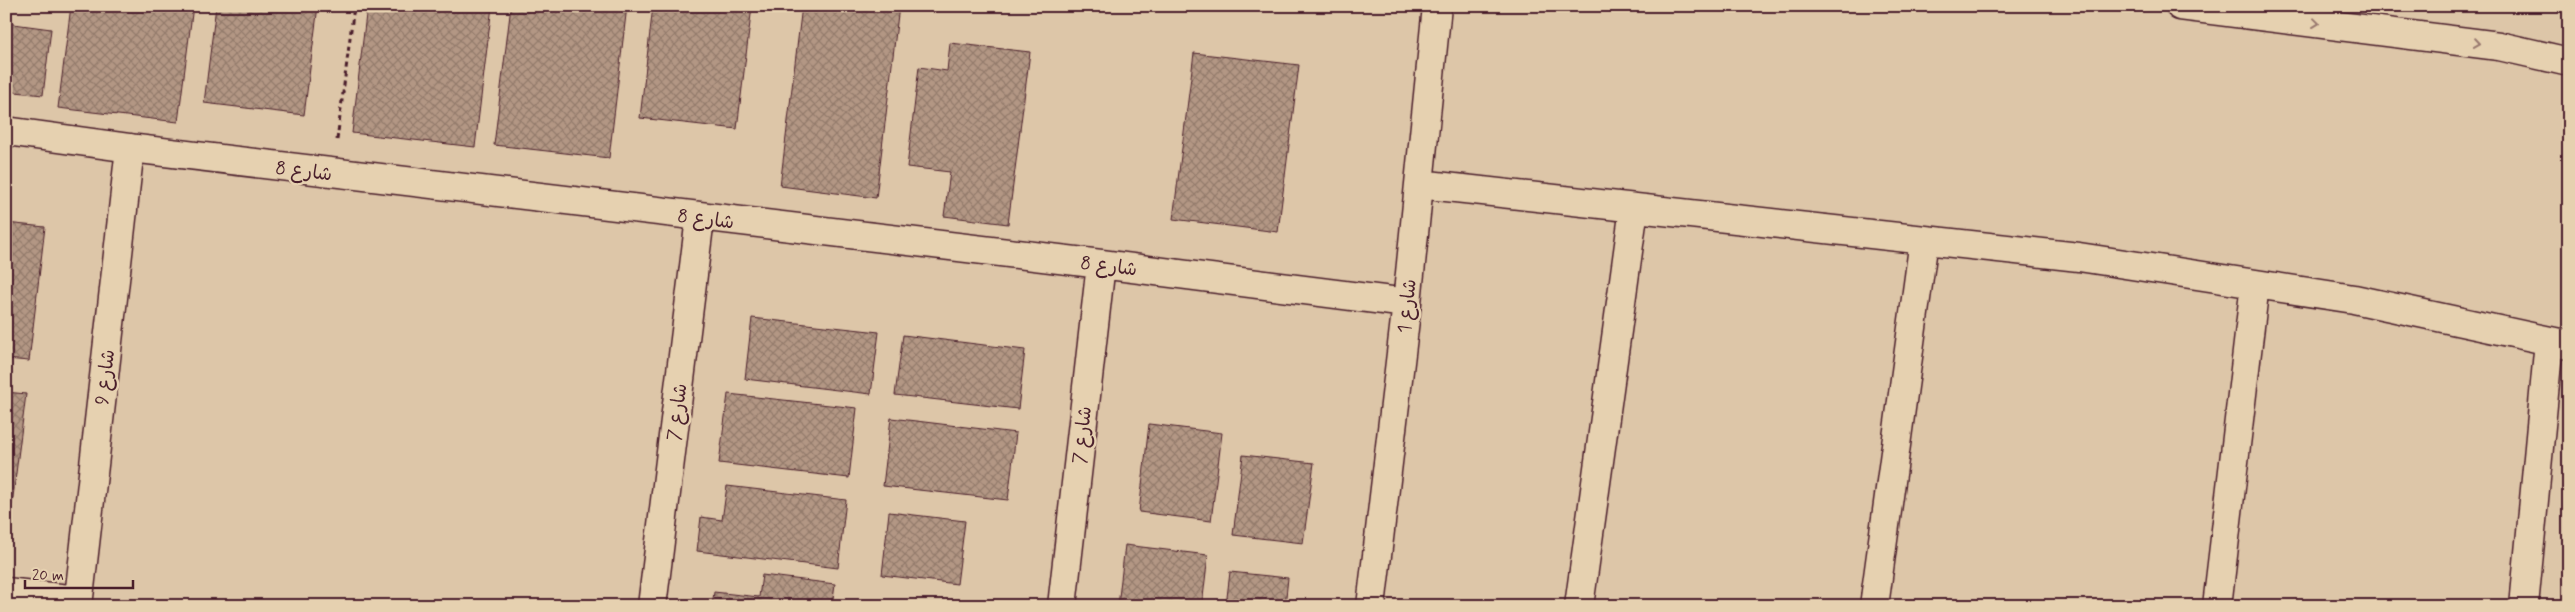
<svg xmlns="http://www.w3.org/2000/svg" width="2575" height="612" font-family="Mynerve,'Playpen Sans Arabic',sans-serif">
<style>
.building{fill:url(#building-cross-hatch);stroke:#4a1f2b}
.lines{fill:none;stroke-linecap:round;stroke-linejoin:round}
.minor-casing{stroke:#4a1f2b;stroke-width:31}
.path{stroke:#4a1f2b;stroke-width:3;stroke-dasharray:5 4;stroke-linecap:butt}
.minor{stroke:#e6d1b0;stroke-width:28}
.oneway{stroke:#98786e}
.labels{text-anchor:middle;stroke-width:5;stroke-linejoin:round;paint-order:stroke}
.street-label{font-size:19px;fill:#4a1f2b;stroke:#e6d1b0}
</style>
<defs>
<pattern id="building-cross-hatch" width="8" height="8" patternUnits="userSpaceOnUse" patternTransform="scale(1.25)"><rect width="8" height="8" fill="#b39784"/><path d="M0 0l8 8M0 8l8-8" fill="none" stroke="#947b6c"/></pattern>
</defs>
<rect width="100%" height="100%" fill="#ddc6a8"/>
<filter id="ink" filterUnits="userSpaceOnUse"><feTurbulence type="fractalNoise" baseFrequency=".02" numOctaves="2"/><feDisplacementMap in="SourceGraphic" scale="10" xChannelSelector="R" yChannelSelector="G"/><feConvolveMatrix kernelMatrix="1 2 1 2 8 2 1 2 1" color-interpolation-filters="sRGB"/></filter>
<g filter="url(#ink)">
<!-- building -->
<path class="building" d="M21,6H56V11Z
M71,6H193L178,122L58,108Z
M216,6H318L304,115L204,103Z
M367,6H492L475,147L352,133Z
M511,6H627L609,158L494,145Z
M653,6H752L737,129L640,118Z
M802,6H899L876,198L780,186Z
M6,23L51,29L43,95L6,91Z
M950,43L1030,52L1008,224L944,216L950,172L907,167L919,67L947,71Z
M1194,53L1299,65L1278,232L1173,219Z
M6,223L45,227L29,361L6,359Z
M752,318L879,332L871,394L745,379Z
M903,335L1025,350L1018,409L895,395Z
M6,392L26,394L12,505H6Z
M728,394L857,408L849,478L719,463Z
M891,418L1016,433L1008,500L883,486Z
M1149,424L1222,433L1211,521L1139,512Z
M1243,455L1314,463L1303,543L1233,535Z
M727,486L846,500L838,568L697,551L701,517L722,520Z
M889,512L965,521L957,584L882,575Z
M1125,545L1208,555L1202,606H1118Z
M1230,572L1288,578L1285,606H1226Z
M762,575L835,584L832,606H712L714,592L759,597Z"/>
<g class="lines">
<!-- minor casing -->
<g class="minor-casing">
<path id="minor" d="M2180,6L2499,46L2569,62
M6,131L130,148L1101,264L1407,303
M1419,184L2079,257L2354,299L2569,345
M6,592L78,600
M78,606L130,148
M652,606L700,218
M1062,606L1101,264
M1371,606L1407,303L1437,6
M1579,606L1634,208
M1874,606L1924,240
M2217,606L2255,284
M2524,606L2549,341"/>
</g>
<!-- path -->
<path class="path" d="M337,140L354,6"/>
<!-- minor -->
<use href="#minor" class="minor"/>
</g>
<!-- one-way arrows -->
<defs><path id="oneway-chevron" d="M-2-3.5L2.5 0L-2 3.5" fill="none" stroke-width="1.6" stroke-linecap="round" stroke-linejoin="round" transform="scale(1.25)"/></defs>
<g class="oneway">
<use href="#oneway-chevron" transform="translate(2316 23) rotate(7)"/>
<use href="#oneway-chevron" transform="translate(2477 43) rotate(8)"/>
</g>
</g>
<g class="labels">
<!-- street labels -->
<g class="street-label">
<text transform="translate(304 170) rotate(7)" y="7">شارع 8</text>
<text transform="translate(706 218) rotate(7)" y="7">شارع 8</text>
<text transform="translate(1109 265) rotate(7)" y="7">شارع 8</text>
<text transform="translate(1406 306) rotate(-84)" y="7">شارع 1</text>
<text transform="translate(104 377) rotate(-83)" y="7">شارع 9</text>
<text transform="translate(676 412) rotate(-83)" y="7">شارع 7</text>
<text transform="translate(1081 435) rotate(-84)" y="7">شارع 7</text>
</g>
</g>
<!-- margin -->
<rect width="2575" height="612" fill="none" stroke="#e6d1b0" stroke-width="25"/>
<rect x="12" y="12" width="2550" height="587" fill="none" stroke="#4a1f2b" stroke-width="2" filter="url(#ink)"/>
<!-- scale -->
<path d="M25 580v8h108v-8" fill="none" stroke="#4a1f2b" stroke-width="2.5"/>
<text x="32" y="580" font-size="15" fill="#4a1f2b" stroke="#e6d1b0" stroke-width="4" paint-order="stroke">20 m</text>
</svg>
